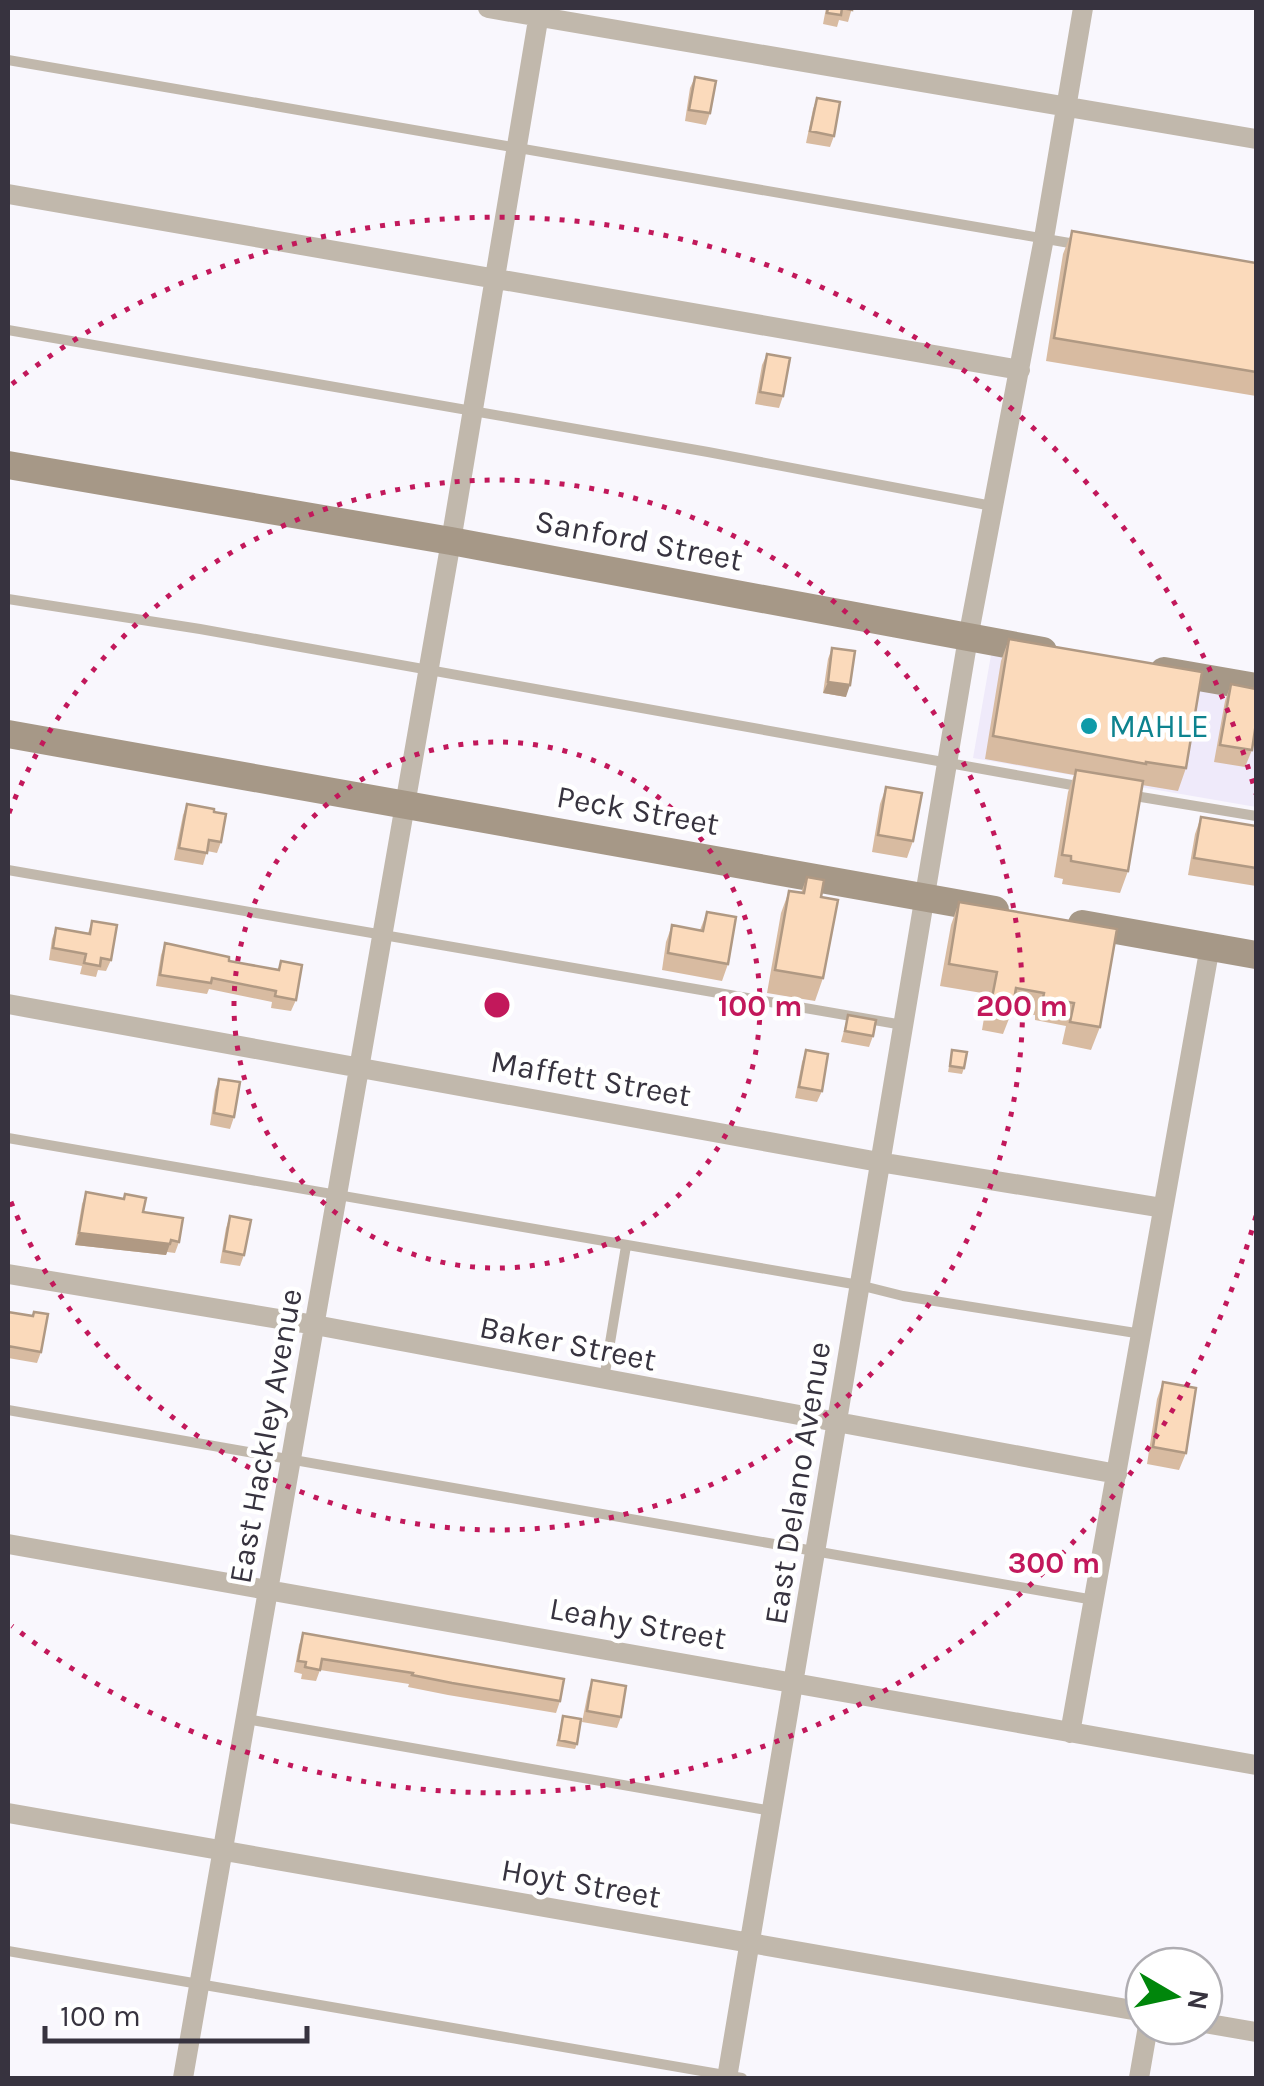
<svg xmlns="http://www.w3.org/2000/svg" width="1264" height="2086" font-family="Karla,sans-serif">
<style>
.built{fill:#efeafa}
.lines{fill:none;stroke-linecap:round;stroke-linejoin:round}
.lane{stroke:#c1b8ac;stroke-width:10}
.street{stroke:#c1b8ac;stroke-width:20}
.secondary{stroke:#a69887;stroke-width:28}
.wall{fill:#d8bba1}
.shaded-wall{fill:#b09983}
.building{fill:#fbdabb;stroke:#b09983;stroke-width:2.5}
.ring{fill:none;stroke:#c2185b;stroke-width:5;stroke-dasharray:5 10}
.culture-dot{fill:#0f9aa8;stroke:#fff;stroke-width:4}
.labels{text-anchor:middle;stroke-width:9;stroke-linejoin:round;paint-order:stroke}
.street-label{font-size:32px;fill:#37333f;stroke:#fff}
.culture-label{font-size:32px;fill:#0d838f;stroke:#fff;text-anchor:start}
.centre{fill:#c2185b;stroke:#fff;stroke-width:5}
.ring-label{font-size:30px;text-anchor:middle;font-weight:bold;fill:#c2185b;stroke:#fff;stroke-width:9;stroke-linejoin:round;paint-order:stroke}
</style>
<rect width="100%" height="100%" fill="#f9f7fd"/>
<!-- built -->
<path class="built" d="M991,655L1256,700V807L973,758Z"/>
<g class="lines">
<!-- lane -->
<path class="lane" d="M8,60L1081,245
M8,330L708,452L992,506
M8,599L200,629L1083,787
M1129,795L1256,816
M8,870L903,1025
M8,1138L859,1285L903,1296L1142,1334
M604,1379L626,1246
M8,1410L1094,1600
M246,1719L772,1811
M8,1951L742,2078"/>
<!-- street -->
<path class="street" d="M488,8L1256,139
M8,194L1020,370
M8,1004L879,1162L1163,1208
M8,1274L315,1325L1117,1474
M8,1544L1256,1765
M1070,1733L1210,946
M8,1813L1144,2012
M1204,2023L1256,2032
M183,2078L451,541L540,8
M727,2078L968,638L1044,238L1083,8
M1139,2078L1148,2026"/>
<!-- secondary -->
<path class="secondary" d="M8,465L451,541L1043,651
M1164,671L1256,687
M8,734L995,910
M1082,924L1256,955"/>
</g>
<!-- wall -->
<path class="wall" d="M826,8H852L848,22L839,20L837,27L823,24Z
M695,77L710,113L706,125L685,121L690,88Z
M817,98L834,136L830,147L806,143L813,109Z
M1072,231L1256,263V396L1046,361L1063,254Z
M767,354L783,396L779,408L755,404L762,365Z
M1009,639L1186,768L1178,791L1142,785L1128,871L1120,893L1062,884L1063,879L1054,877L1068,792L1074,775L985,759L1001,661Z
M832,648L846,697L823,693L828,659Z
M1231,684L1252,750L1245,767L1214,762L1225,701Z
M886,787L913,841L907,858L872,852L880,804Z
M187,804L221,842L217,853L207,851L203,865L174,860L183,815Z
M1201,817L1256,826V886L1188,875L1195,834Z
M807,877L821,897L823,978L815,1001L767,993L781,913L789,891L801,893Z
M959,902L1100,1027L1091,1050L1062,1044L1066,1026L1035,1020V1015L1012,1011L1003,1034L982,1030L988,994L940,986L951,925Z
M707,912L728,964L722,981L662,970L666,942L672,925L700,930Z
M92,921L111,960L106,971L98,970L96,977L80,974L82,966L49,960L52,939L56,928L88,933Z
M165,943L229,961L278,970L281,961L296,1000L291,1011L271,1008L272,1002L209,989L207,994L156,986L161,955Z
M848,1015L873,1036L869,1047L841,1042Z
M806,1050L822,1091L817,1102L795,1098L802,1062Z
M952,1050L964,1068L962,1074L948,1072Z
M219,1079L234,1117L230,1129L210,1125L215,1090Z
M86,1192L143,1212L179,1242L175,1253L167,1252L166,1255L75,1245L82,1204Z
M230,1216L244,1255L240,1266L220,1263L226,1228Z
M8,1312L41,1352L37,1363L8,1358Z
M1163,1382L1186,1453L1179,1470L1147,1464L1157,1399Z
M303,1633L560,1701L556,1713L448,1695L408,1687L409,1684L320,1670L316,1681L301,1679L302,1674L294,1672L299,1645Z
M592,1680L621,1717L617,1728L582,1722L588,1692Z
M563,1716L577,1744L575,1749L556,1746Z"/>
<!-- shaded-wall -->
<path class="shaded-wall" d="M828,682L850,685L846,697L823,693Z
M79,1233L170,1244L166,1255L75,1245Z"/>
<!-- building -->
<path class="building" d="M828,8H852V10L842,8L841,15L827,13Z
M695,77L716,81L710,113L689,110Z
M817,98L840,102L834,136L810,131Z
M1072,231L1256,263V372L1054,338Z
M767,354L790,358L783,396L760,392Z
M1009,639L1202,672L1186,768L1146,762V764L993,736Z
M832,648L855,651L850,685L828,682Z
M1231,684L1256,689V723L1252,750L1220,745Z
M1076,770L1143,781L1128,871L1071,861V856L1062,855Z
M886,787L922,793L913,841L878,835Z
M187,804L214,809V812L226,814L221,842L209,840L207,853L179,848Z
M1201,817L1256,826V868L1194,858Z
M807,877L824,880L821,897L838,900L823,978L775,970L789,891L804,893Z
M959,902L1117,929L1100,1027L1070,1022L1074,1003L1043,998L1044,993L1016,988L1012,1012L990,1008L997,972L949,964Z
M707,912L736,917L728,964L668,953L672,925L703,931Z
M92,921L117,925L111,960L101,958L100,966L84,963L86,954L53,948L56,928L90,934Z
M165,943L229,957V961L279,970L281,961L302,965L296,1000L275,996L276,991L212,978L211,983L160,975Z
M848,1015L876,1020L873,1036L845,1031Z
M806,1050L828,1054L822,1091L799,1087Z
M952,1050L967,1052L964,1068L950,1066Z
M219,1079L240,1082L234,1117L214,1113Z
M86,1192L124,1199L125,1194L146,1198L143,1212L183,1218L179,1242L171,1240L170,1244L79,1233Z
M230,1216L251,1220L244,1255L224,1251Z
M8,1312L33,1316L34,1312L48,1314L41,1352L8,1346V1349Z
M1163,1382L1196,1388L1186,1453L1153,1447Z
M303,1633L564,1679L560,1701L452,1683L412,1675L413,1673L322,1659L320,1670L305,1667L306,1662L298,1661Z
M592,1680L626,1686L621,1717L587,1711Z
M563,1716L581,1719L577,1744L559,1740Z"/>
<!-- distance rings -->
<g class="ring">
<circle cx="497" cy="1005" r="263"/>
<path d="M9 813A525 525 0 1 1 9 1197"/>
<path d="M1256 1216A788 788 0 0 1 12 1626M12 384A788 788 0 0 1 1256 794"/>
</g>
<!-- markers -->
<circle class="culture-dot" cx="1089" cy="726" r="10"/>
<g class="labels">
<!-- street labels -->
<g class="street-label">
<text transform="translate(639 540) rotate(11)" y="11">Sanford Street</text>
<text transform="translate(638 810) rotate(10)" y="11">Peck Street</text>
<text transform="translate(591 1078) rotate(10)" y="11">Maffett Street</text>
<text transform="translate(568 1343) rotate(11)" y="11">Baker Street</text>
<text transform="translate(265 1436) rotate(-80)" y="11">East Hackley Avenue</text>
<text transform="translate(797 1483) rotate(-81)" y="11">East Delano Avenue</text>
<text transform="translate(638 1623) rotate(10)" y="11">Leahy Street</text>
<text transform="translate(581 1883) rotate(10)" y="11">Hoyt Street</text>
</g>
<!-- culture labels -->
<g class="culture-label">
<text x="1109" y="737">MAHLE</text>
</g>
</g>
<circle cx="497" cy="1005" r="15" class="centre"/>
<g class="ring-label">
<text x="760" y="1016">100 m</text>
<text x="1022" y="1016">200 m</text>
<text x="1054" y="1573">300 m</text>
</g>
<!-- border -->
<rect width="1264" height="2086" fill="none" stroke="#37333f" stroke-width="20"/>
<!-- north arrow -->
<g transform="translate(1174 1996) rotate(99)"><circle r="48" fill="#ffffff" stroke="#afadb2" stroke-width="2.5"/>
<path d="M0-8L18 38L0 25L-18 38Z" fill="#00860b"/>
<text y="-15" font-size="28" font-weight="bold" text-anchor="middle" fill="#37333f">N</text>
</g>
<!-- scale -->
<path d="M45 2026v15h262v-15" fill="none" stroke="#37333f" stroke-width="5"/>
<text x="60" y="2026" font-size="30" fill="#37333f" stroke="#ffffff" stroke-width="8" paint-order="stroke">100 m</text>
</svg>
